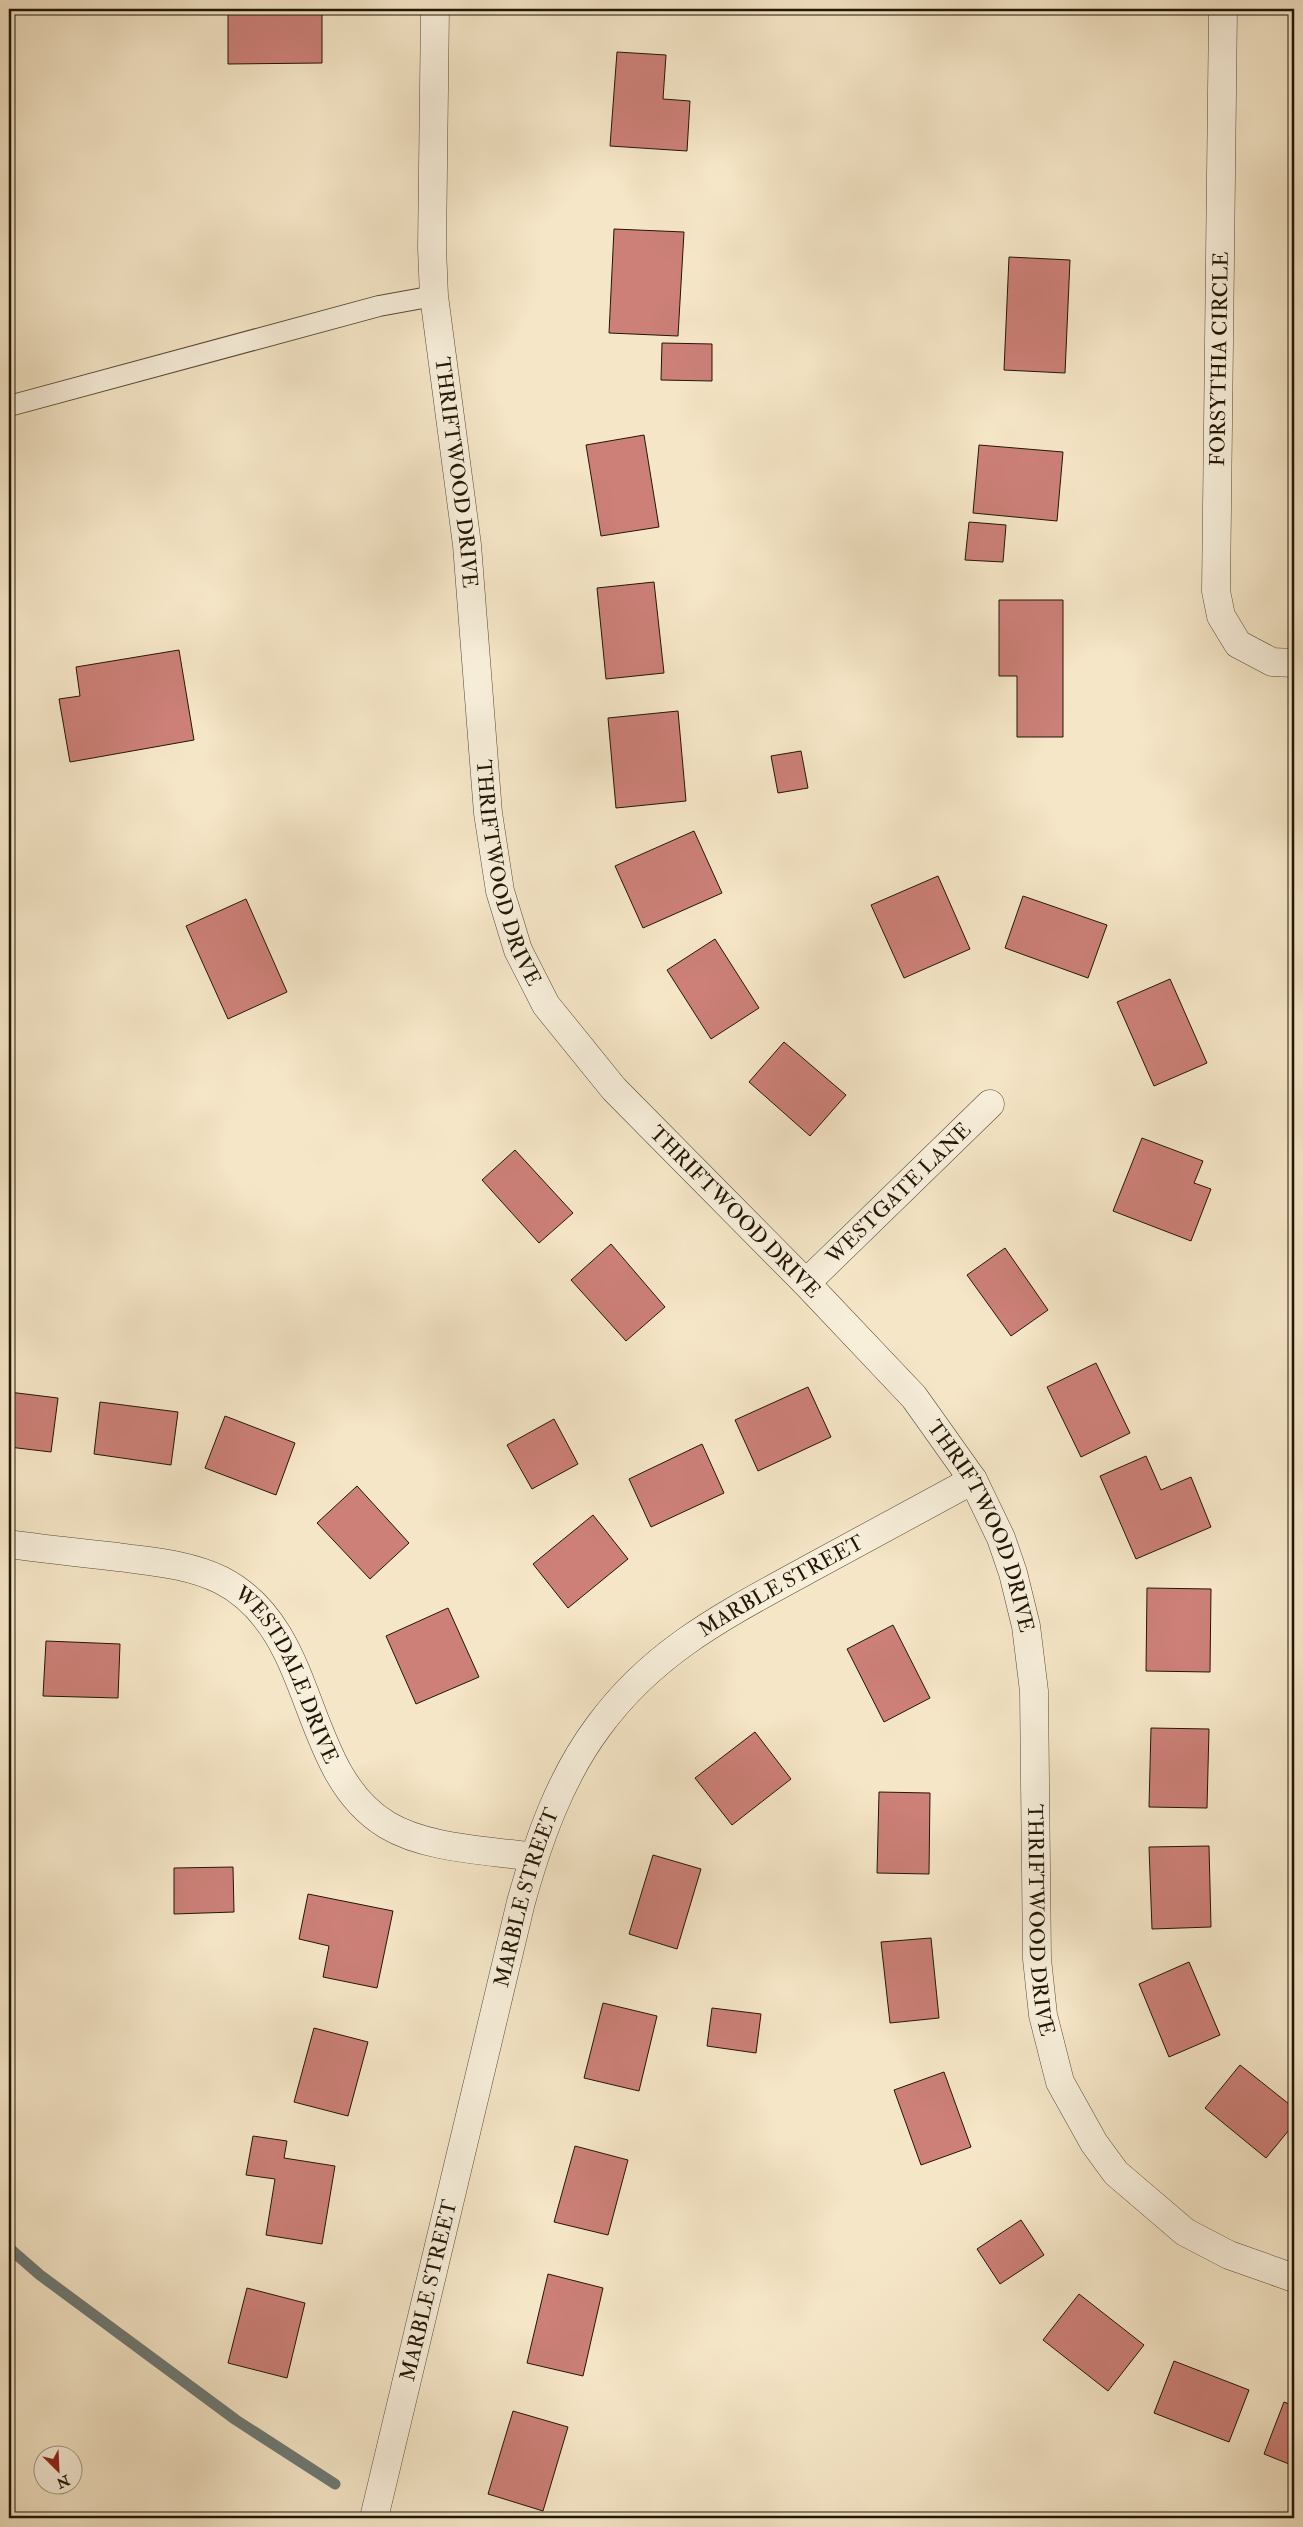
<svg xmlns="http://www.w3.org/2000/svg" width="1303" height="2527" font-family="'IM FELL Double Pica',serif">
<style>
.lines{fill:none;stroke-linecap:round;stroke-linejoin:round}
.stream{stroke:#6d7a75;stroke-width:11}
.building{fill:#cc8078;stroke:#211606}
.lane-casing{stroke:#564a36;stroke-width:22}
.street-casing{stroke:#564a36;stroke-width:29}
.lane{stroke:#f8efdb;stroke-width:20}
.street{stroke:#f8efdb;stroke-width:28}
.labels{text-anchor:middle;stroke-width:5;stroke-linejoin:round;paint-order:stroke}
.street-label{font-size:21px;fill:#211606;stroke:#f8efdb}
</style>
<rect width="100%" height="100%" fill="#f5e6c7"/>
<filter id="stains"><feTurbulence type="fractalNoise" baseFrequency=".004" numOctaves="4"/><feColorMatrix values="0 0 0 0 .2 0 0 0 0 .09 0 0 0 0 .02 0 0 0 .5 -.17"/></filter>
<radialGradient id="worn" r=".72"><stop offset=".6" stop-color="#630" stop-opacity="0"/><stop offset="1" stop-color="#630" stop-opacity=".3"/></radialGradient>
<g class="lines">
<!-- stream -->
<path class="stream" d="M9,2248L40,2275L236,2420L335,2484"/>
</g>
<!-- building -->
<path class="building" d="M228,9H322V63L228,64Z
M617,52L666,55L663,99L690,101L687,151L610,146Z
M614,229L684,232L678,336L609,333Z
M1009,257L1070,260L1065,373L1004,370Z
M662,343L712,344V381L661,380Z
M644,435L659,527L601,536L586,445Z
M979,445L1063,452L1057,521L973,513Z
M969,522L1006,525L1003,562L965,560Z
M654,582L664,673L606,679L597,588Z
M999,600H1063V737H1017V676H999Z
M179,650L194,740L70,762L59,699L80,696L76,667Z
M678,711L686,801L616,808L608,718Z
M801,751L808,788L778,793L771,756Z
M694,831L722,893L643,928L615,866Z
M938,876L970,949L904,978L871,905Z
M1023,896L1107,925L1088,978L1005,948Z
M246,899L287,992L228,1019L186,926Z
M715,939L759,1008L711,1039L667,970Z
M1170,979L1207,1063L1154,1086L1117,1002Z
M784,1042L846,1095L810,1136L749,1082Z
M1142,1138L1203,1161L1194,1183L1211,1189L1191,1241L1113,1211Z
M515,1150L573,1213L539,1243L482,1180Z
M611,1244L665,1307L626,1341L571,1280Z
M1005,1248L1048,1310L1011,1336L967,1275Z
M1096,1363L1130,1433L1081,1457L1047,1387Z
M808,1387L831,1437L758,1471L735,1420Z
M9,1392L58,1398L51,1452L9,1447Z
M100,1402L178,1412L171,1465L94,1454Z
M225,1416L295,1443L276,1495L205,1468Z
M554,1419L578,1464L532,1489L507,1445Z
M702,1444L724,1493L651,1527L629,1479Z
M1146,1456L1161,1490L1191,1477L1211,1527L1136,1559L1100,1476Z
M357,1486L409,1543L370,1579L317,1523Z
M593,1515L628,1559L568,1608L533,1564Z
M1147,1588L1211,1589L1210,1672L1146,1671Z
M448,1608L479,1677L416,1704L386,1636Z
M893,1625L930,1698L884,1722L847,1649Z
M46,1641L120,1644L118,1698L43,1696Z
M1151,1728L1209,1729L1207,1808L1149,1807Z
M755,1732L791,1779L732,1825L695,1778Z
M879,1792L930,1793L929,1874L877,1873Z
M1209,1846L1211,1927L1152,1929L1149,1847Z
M653,1855L701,1869L677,1949L629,1934Z
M233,1867L234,1912L174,1914V1868Z
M308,1894L393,1911L377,1988L323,1977L329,1946L299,1939Z
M931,1938L939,2018L890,2023L881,1942Z
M1189,1962L1220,2035L1169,2057L1139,1984Z
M603,2003L657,2016L639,2091L584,2078Z
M712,2008L761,2014L756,2053L707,2046Z
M314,2028L368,2042L348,2116L294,2102Z
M1240,2065L1294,2108V2124L1266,2158L1205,2108Z
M944,2072L971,2147L921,2165L894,2090Z
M253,2136L287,2141L284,2158L335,2166L322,2244L266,2235L275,2179L246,2175Z
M575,2146L628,2160L608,2235L554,2222Z
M1021,2220L1044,2255L1000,2284L977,2249Z
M548,2274L603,2288L583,2376L527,2363Z
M247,2288L305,2303L287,2378L228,2363Z
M1079,2294L1144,2345L1108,2391L1043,2340Z
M1174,2361L1249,2390L1229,2442L1154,2413Z
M1284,2402L1294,2406V2466L1264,2454Z
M513,2411L568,2427L543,2511L488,2494Z"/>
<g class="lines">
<!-- lane casing -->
<g class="lane-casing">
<path id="lane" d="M9,406L379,306L434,296"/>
</g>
<!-- street casing -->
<g class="street-casing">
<g id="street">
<path id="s1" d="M435,9L432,248L434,296L467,545L488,813L500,891L518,950L546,1005L614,1089L806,1283L914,1397L973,1480L1001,1538L1013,1573L1026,1626L1034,1691L1037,1959L1043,2015L1060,2082L1094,2143L1116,2173L1185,2232L1229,2255L1294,2278"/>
<path d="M1223,9L1216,591L1221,616L1238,644L1272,662L1294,663"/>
<path id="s2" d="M806,1283L990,1104"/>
<path id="s3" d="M9,1544C45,1549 81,1553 118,1557C153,1562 188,1564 221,1580C319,1630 299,1772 387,1825C427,1849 487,1850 534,1857"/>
<path id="s4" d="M374,2518L521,1902C538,1841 560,1778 598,1727C654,1650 727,1614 807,1570C863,1540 918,1510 973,1480"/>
</g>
</g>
<!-- lane -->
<use href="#lane" class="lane"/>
<!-- street -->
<use href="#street" class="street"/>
</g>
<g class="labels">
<!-- street labels -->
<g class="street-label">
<text transform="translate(1219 359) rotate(-89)" y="7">FORSYTHIA CIRCLE</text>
<text dy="7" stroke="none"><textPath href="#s1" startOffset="465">THRIFTWOOD DRIVE</textPath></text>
<text dy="7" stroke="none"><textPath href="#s1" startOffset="870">THRIFTWOOD DRIVE</textPath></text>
<text dy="7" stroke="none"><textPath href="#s2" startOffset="129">WESTGATE LANE</textPath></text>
<text dy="7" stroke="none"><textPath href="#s1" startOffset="1290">THRIFTWOOD DRIVE</textPath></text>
<text dy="7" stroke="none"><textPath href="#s1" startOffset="1695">THRIFTWOOD DRIVE</textPath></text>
<text dy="7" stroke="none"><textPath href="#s4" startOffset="1059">MARBLE STREET</textPath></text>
<text dy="7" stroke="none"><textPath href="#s3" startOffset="335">WESTDALE DRIVE</textPath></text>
<text dy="7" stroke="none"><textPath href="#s4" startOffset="639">MARBLE STREET</textPath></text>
<text dy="7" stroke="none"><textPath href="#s1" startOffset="2100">THRIFTWOOD DRIVE</textPath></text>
<text dy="7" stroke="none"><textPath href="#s4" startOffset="234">MARBLE STREET</textPath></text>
</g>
</g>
<!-- margin -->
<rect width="1303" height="2527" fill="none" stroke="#f5e6c7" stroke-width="30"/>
<rect x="10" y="10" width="1283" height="2507" fill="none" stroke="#211606" stroke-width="2.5"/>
<rect x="15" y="15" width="1273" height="2497" fill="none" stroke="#211606"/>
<!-- north arrow -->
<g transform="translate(58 2470) rotate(156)"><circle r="24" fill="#f8efdb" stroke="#a29886"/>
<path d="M0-4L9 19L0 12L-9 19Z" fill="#8f2418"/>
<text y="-8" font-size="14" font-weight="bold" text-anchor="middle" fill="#211606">N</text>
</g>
<rect width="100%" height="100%" filter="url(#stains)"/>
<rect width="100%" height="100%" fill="url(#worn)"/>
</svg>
